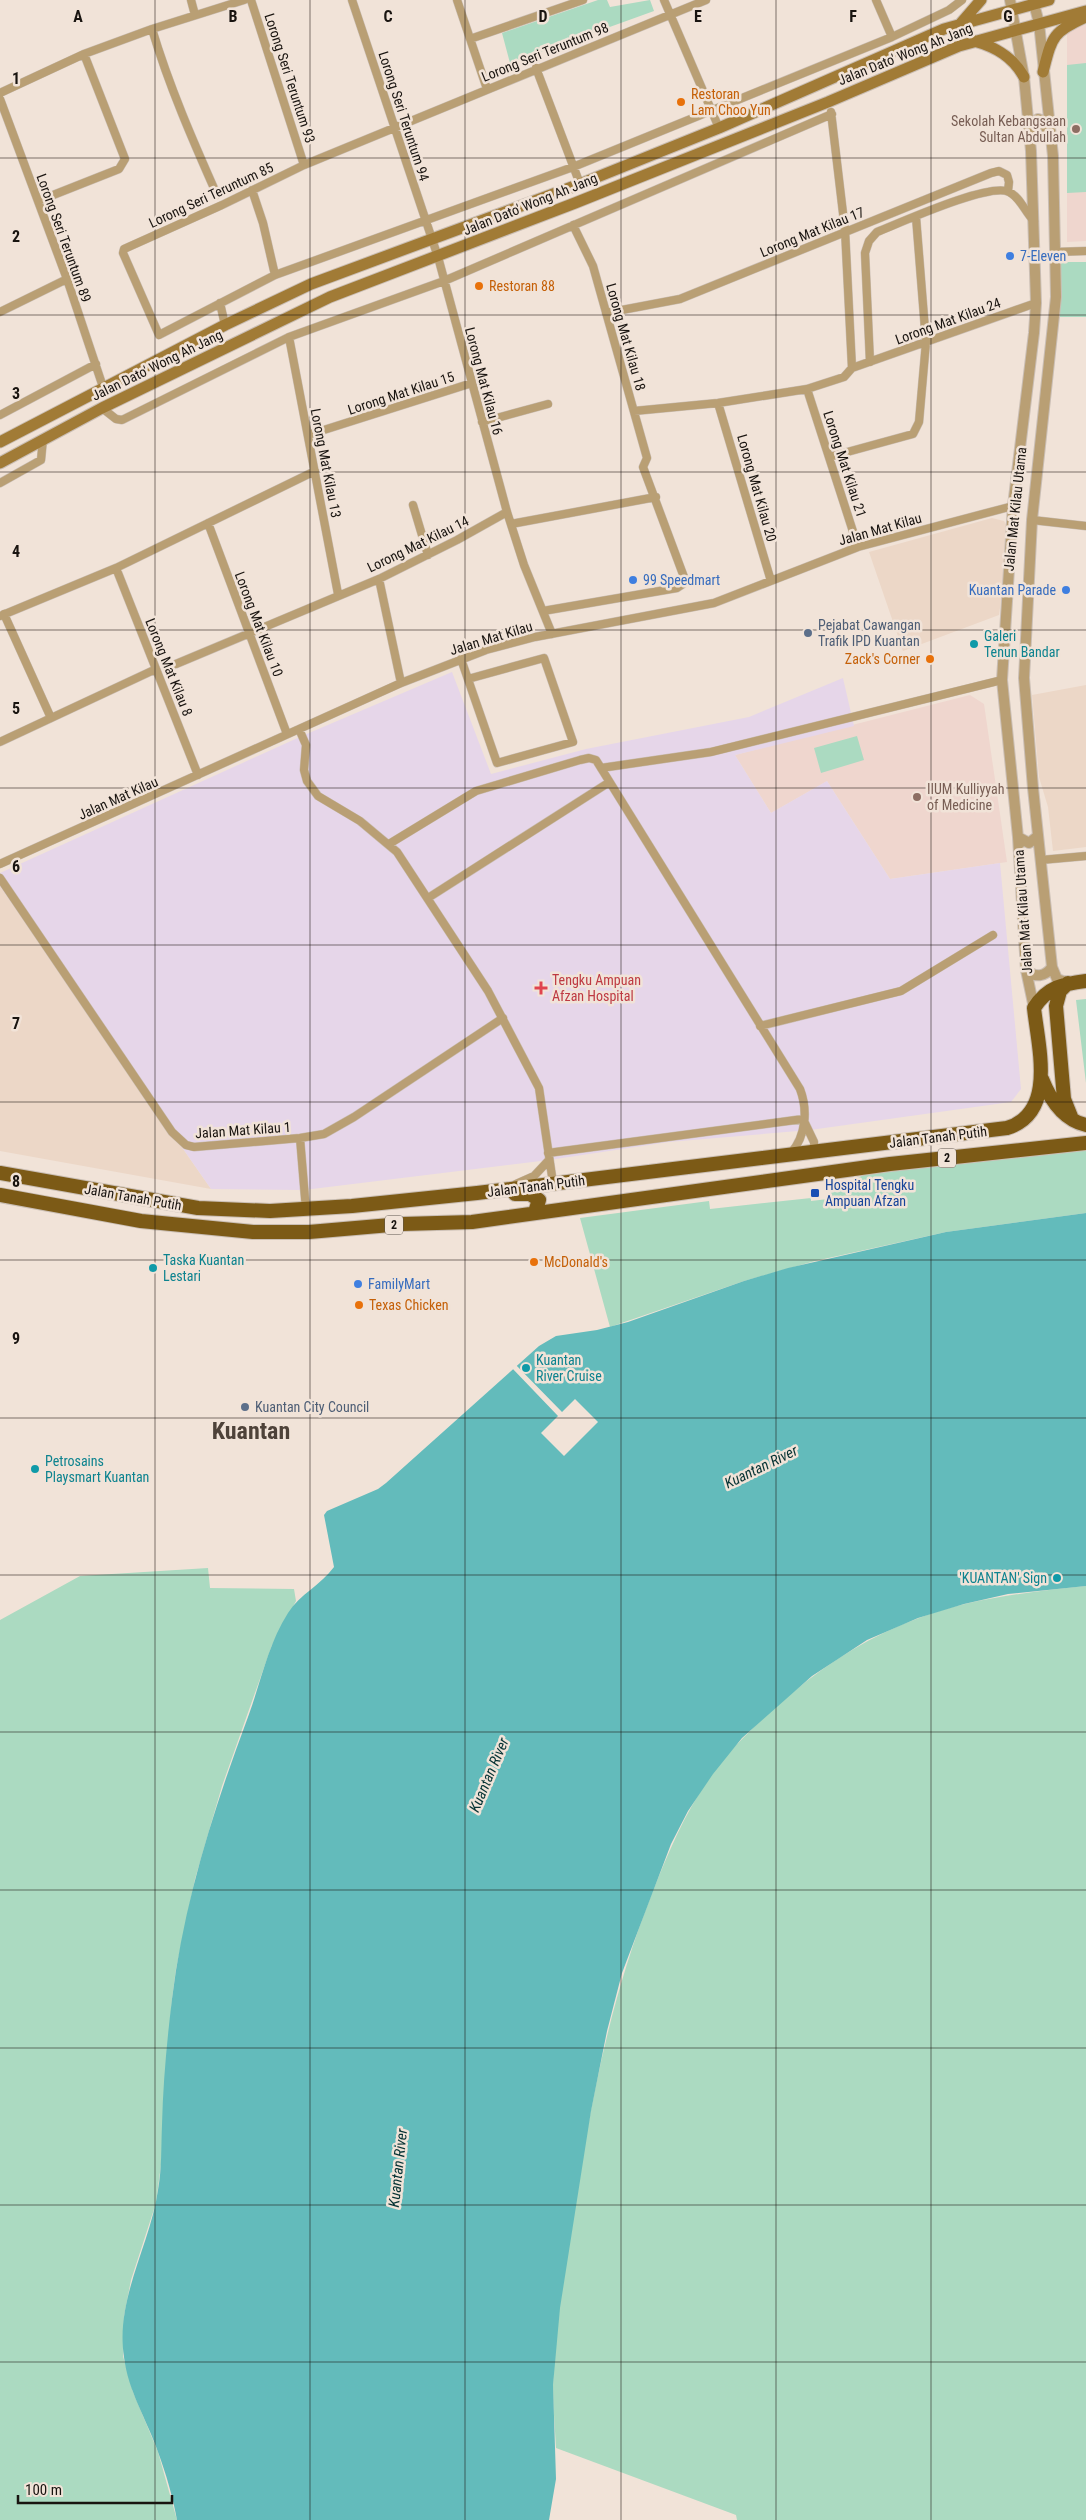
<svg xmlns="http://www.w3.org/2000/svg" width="1086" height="2520" font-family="'Roboto Condensed',sans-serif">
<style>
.built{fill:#ecd7c7}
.education{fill:#efd6ce}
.medical{fill:#e6d6e9}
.green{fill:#abdac1}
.water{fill:#63bbbb}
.pier{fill:#f1e3d8}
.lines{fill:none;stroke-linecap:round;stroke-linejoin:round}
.minor-casing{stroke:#cabeb4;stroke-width:9}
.tertiary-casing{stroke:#cabeb4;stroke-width:12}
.secondary-casing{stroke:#cabeb4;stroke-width:13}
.trunk-casing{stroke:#cabeb4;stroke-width:16}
.minor{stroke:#b99f74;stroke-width:8}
.tertiary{stroke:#b99f74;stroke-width:10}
.secondary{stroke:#a17b36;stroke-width:11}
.trunk{stroke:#7c5a16;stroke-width:14}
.grid{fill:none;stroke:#191410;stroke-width:1;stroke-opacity:0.55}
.food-dot{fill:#e8710a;stroke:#f1e3d8;stroke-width:2}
.education-dot{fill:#8d6e63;stroke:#f1e3d8;stroke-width:2}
.shop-dot{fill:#3f7fe0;stroke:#f1e3d8;stroke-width:2}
.service-dot{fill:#5c6f8a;stroke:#f1e3d8;stroke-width:2}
.culture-dot{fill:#0f9aa8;stroke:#f1e3d8;stroke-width:2}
.health-dot{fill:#e0444e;stroke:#f1e3d8;stroke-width:2}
.transit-dot{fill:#1a4fb4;stroke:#f1e3d8;stroke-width:2}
.labels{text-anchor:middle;stroke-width:5;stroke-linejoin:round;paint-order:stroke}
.shield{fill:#f1e3d8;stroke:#5a524c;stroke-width:1}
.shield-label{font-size:12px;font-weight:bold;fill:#191410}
.street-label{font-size:14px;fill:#191410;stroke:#f1e3d8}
.food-label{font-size:14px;fill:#c56008;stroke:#f1e3d8;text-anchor:start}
.education-label{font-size:14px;fill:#785e54;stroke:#f1e3d8;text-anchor:end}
.shop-label{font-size:14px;fill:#366cbe;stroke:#f1e3d8;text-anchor:start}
.service-label{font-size:14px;fill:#4e5e75;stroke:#f1e3d8;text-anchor:start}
.culture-label{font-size:14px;fill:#0d838f;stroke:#f1e3d8;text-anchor:start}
.health-label{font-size:14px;fill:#be3a42;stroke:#f1e3d8;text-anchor:start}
.transit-label{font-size:14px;fill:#164399;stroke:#f1e3d8;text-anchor:start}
.water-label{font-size:15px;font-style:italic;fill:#063334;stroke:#f1e3d8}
.town-label{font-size:24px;font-weight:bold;fill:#4e4239;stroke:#f1e3d8}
.grid-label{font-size:16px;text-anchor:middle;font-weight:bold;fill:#191410;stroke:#f1e3d8;stroke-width:5;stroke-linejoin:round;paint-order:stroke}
</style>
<rect width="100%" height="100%" fill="#f1e3d8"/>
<!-- built -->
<path class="built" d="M992,518L1004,521L1010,532L999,615L903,651L869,552Z
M1086,685V847L1053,851L1048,807L1039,777L1032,695Z
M0,886L211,1189L0,1151Z"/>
<!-- education -->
<path class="education" d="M1086,24V241L1067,242V30Z
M970,695L984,704L1007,862L890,879L827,781L771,813L735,755Z"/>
<!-- medical -->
<path class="medical" d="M452,672L491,774L586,749L749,717L843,678L854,726L735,755L771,813L827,781L890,879L1000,863L1021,1089L1011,1102L810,1130L669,1142L549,1160L304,1190L211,1189L0,886V873L302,736Z"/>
<!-- green -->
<path class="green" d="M598,0H607L610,7L650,0L654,11L510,63L502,33Z
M1086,63V192L1067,193V65Z
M1060,262H1086V317H1060Z
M857,736L864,760L821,773L814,748Z
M1086,999V1083L1076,1000Z
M1086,1148V1213L946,1232L815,1261L744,1281L610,1327L580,1218L709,1201L710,1209L811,1198V1201L828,1199L827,1195L865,1174Z
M208,1568L210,1588L294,1589L296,1601L272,1645L222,1786L195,1879L176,1969L172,1999L164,2096L163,2149L156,2203L131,2280L124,2316L123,2356L133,2392L158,2452L177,2520H0V1620L80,1576Z
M1086,1586V2520H737L736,2515L556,2448C555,2428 553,2406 553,2386C554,2303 572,2219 586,2137C601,2053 620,1975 651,1896C668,1853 685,1812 712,1774C735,1743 763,1718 792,1693C830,1661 872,1635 919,1618C973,1598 1029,1592 1086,1586Z"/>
<!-- water -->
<path class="water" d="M1086,1213V1586L1008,1594L964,1604L918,1618L867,1640L812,1676L742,1738L713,1774L688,1811L671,1844L622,1973L607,2031L591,2111L560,2308L553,2385L556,2479L549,2520H177C173,2497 166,2474 158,2452C147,2420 128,2391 124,2357C115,2299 150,2246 158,2190C162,2168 161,2147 162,2125C163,2083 167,2040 172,1999C184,1901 214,1808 248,1717C261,1682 268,1644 288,1613C300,1594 321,1585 334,1567L324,1515L327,1511L378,1489L386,1483L539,1346L556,1336L597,1330L628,1322L744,1281L788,1268L946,1232Z"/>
<!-- pier -->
<path class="pier" d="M515,1364L562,1412L575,1399L598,1422L564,1456L541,1433L558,1416L511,1367Z"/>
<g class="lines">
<!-- minor casing -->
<g class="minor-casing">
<path id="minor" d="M191,0L195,15
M251,0L304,165
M352,0L438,257L507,512L524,565L552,634
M457,0L487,89
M664,0L719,128
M706,0L304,165L222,205L124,249L123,253L159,335L275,275L573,167L892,37L949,10L962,0
M876,0L892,37
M152,29C169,86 193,141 217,195
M470,39L583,0
M536,68L580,184
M0,93L84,54L152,29L244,0
M0,99L67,279L103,387
M831,112L845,230L852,368
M252,190L263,223L275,275
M38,201L119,169L125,159L84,54
M1055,252L1086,251
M220,303L225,325
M0,312L67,279
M606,313L680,299L991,173L999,171L1007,175L1009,182L1008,191
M289,337L338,594
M870,362L865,253L869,241L877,232C900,223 990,182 1009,192C1020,197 1025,212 1034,221
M807,389L858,547
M718,403L771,581
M102,408L116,419L122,420L289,337L444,281L832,114
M634,411L718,403L807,389L844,377L852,368L1036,303
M0,415L96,364
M482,422L548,404
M308,435L472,383
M829,457L913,434L919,422L926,342L916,217
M0,483L41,460L43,439
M413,505L428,555
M1032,520L1086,526
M208,523L287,734
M511,524L656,497
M116,568L198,775
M379,579L401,683
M543,611L677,588L683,584L684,577L643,467L647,458L593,266L573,225
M4,614L51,718
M0,616L116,568L315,471
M461,659L497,763L573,742L544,658L468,679
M176,664L379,579L457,540L507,512
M299,729L306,745L304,770L307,781L318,796L360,821L397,852L488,991L539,1088L553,1183
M0,742L156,669
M601,768L711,752L1002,680
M389,844L476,791L580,760L589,758L596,760L800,1089C808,1110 806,1136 791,1153
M1041,860L1086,856
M0,864L401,683L486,650L535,637L714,603L858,547L1013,506
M0,878L172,1132L186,1145L194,1147L300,1138L324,1134L354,1117L503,1018
M428,898L608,783
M760,1026L901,991L993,935
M804,1121L814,1142V1152
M300,1138L306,1210
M548,1153L803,1119
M516,1184L534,1176L549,1160"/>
</g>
<!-- tertiary casing -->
<g class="tertiary-casing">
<path id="tertiary" d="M1010,0L1024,77L1031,151L1036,303L1034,333L1013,506L1002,680L1018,837L1026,970L1034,1008
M1033,0L1039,23L1053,156L1056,297L1032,520L1024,678L1033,788L1052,967L1057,979L1068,983
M1033,138L1038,119L1044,121L1047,130
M1018,837L1029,843L1038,836
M1026,970C1035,978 1045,977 1052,967"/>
</g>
<!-- secondary casing -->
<g class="secondary-casing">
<path id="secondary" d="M961,23L981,0
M974,41C996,47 1013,57 1024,77
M1043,72C1052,37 1052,32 1086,17
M0,442L225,325L311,284L580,184L719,128L944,29L1049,0
M0,463L102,408L330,297L575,203L828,102L959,46L1086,11"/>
</g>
<!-- trunk casing -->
<g class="trunk-casing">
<path id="trunk" d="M1068,983L1060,991L1056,1006L1064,1099L1072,1119
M1042,1079C1050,1099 1063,1120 1086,1125
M0,1173L198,1208L270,1211L352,1206L477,1193L1007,1128C1057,1113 1038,1046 1034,1008C1047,987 1063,984 1086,981
M515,1194H530L539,1200L535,1212
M0,1195L141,1221L253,1232H309L402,1224L472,1222L890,1164L1086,1143"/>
</g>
<!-- minor -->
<use href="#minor" class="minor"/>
<!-- tertiary -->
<use href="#tertiary" class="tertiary"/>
<!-- secondary -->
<use href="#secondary" class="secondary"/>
<!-- trunk -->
<use href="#trunk" class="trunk"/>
</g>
<!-- grid -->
<path class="grid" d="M155,0V2520M310,0V2520M465,0V2520M621,0V2520M776,0V2520M931,0V2520M0,158H1086M0,315H1086M0,472H1086M0,630H1086M0,788H1086M0,945H1086M0,1102H1086M0,1260H1086M0,1418H1086M0,1575H1086M0,1732H1086M0,1890H1086M0,2048H1086M0,2205H1086M0,2362H1086"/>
<!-- markers -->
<g class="food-dot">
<circle cx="681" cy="102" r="5"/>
<circle cx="479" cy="286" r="5"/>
<circle cx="930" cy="659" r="5"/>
<circle cx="534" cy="1262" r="5"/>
<circle cx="359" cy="1305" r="5"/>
</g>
<g class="education-dot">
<circle cx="1076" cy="129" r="5"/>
<circle cx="917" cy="797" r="5"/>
</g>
<g class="shop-dot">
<circle cx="1010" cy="256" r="5"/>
<circle cx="633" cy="580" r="5"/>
<circle cx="1066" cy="590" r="5"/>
<circle cx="358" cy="1284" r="5"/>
</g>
<g class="service-dot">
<circle cx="808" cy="633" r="5"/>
<circle cx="245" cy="1407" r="5"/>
</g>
<g class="culture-dot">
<circle cx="974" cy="644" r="5"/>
<circle cx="153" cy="1268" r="5"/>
<circle cx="526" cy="1368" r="5"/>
<circle cx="35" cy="1469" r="5"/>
<circle cx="1057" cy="1578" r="5"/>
</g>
<path class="health-dot" d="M538.5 980.5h5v5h5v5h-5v5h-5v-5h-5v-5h5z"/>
<rect class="transit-dot" x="810" y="1188" width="10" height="10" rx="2.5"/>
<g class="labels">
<!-- shield labels -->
<g class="shield">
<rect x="938" y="1148.5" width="18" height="19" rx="4"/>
<rect x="385" y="1215.5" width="18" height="19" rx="4"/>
</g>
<g class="shield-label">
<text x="947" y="1162">2</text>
<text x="394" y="1229">2</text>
</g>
<!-- street labels -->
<g class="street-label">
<text transform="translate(545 52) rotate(-22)" y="5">Lorong Seri Teruntum 98</text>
<text transform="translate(905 54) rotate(-22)" y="5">Jalan Dato' Wong Ah Jang</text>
<text transform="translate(290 78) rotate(72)" y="5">Lorong Seri Teruntum 93</text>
<text transform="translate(404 116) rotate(72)" y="5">Lorong Seri Teruntum 94</text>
<text transform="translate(211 195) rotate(-25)" y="5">Lorong Seri Teruntum 85</text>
<text transform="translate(530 204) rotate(-22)" y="5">Jalan Dato' Wong Ah Jang</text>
<text transform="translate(812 232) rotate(-22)" y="5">Lorong Mat Kilau 17</text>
<text transform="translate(64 238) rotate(70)" y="5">Lorong Seri Teruntum 89</text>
<text transform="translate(948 321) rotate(-20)" y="5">Lorong Mat Kilau 24</text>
<text transform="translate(626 337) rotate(74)" y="5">Lorong Mat Kilau 18</text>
<text transform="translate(157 365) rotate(-26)" y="5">Jalan Dato' Wong Ah Jang</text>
<text transform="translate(484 381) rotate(75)" y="5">Lorong Mat Kilau 16</text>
<text transform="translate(401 393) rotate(-18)" y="5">Lorong Mat Kilau 15</text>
<text transform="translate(326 463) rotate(79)" y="5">Lorong Mat Kilau 13</text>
<text transform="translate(845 464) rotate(72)" y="5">Lorong Mat Kilau 21</text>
<text transform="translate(757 488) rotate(74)" y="5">Lorong Mat Kilau 20</text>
<text transform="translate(1015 509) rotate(-84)" y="5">Jalan Mat Kilau Utama</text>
<text transform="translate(880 529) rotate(-16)" y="5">Jalan Mat Kilau</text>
<text transform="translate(418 544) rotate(-26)" y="5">Lorong Mat Kilau 14</text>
<text transform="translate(259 624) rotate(69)" y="5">Lorong Mat Kilau 10</text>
<text transform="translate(491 638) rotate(-17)" y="5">Jalan Mat Kilau</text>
<text transform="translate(169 667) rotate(68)" y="5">Lorong Mat Kilau 8</text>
<text transform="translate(118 798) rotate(-24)" y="5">Jalan Mat Kilau</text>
<text transform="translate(1023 912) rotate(-94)" y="5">Jalan Mat Kilau Utama</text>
<text transform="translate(243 1130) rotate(-4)" y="5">Jalan Mat Kilau 1</text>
<text transform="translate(938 1137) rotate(-7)" y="5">Jalan Tanah Putih</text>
<text transform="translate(536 1186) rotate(-7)" y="5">Jalan Tanah Putih</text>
<text transform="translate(133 1197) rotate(10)" y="5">Jalan Tanah Putih</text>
</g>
<!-- food labels -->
<g class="food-label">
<text x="691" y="99">Restoran<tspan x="691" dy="16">Lam Choo Yun</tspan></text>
<text x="489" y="291">Restoran 88</text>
<text x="920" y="664" text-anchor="end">Zack's Corner</text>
<text x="544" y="1267">McDonald's</text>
<text x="369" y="1310">Texas Chicken</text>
</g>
<!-- education labels -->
<g class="education-label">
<text x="1066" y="126">Sekolah Kebangsaan<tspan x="1066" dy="16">Sultan Abdullah</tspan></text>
<text x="927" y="794" text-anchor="start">IIUM Kulliyyah<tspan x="927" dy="16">of Medicine</tspan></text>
</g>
<!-- shop labels -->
<g class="shop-label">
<text x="1020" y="261">7-Eleven</text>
<text x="643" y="585">99 Speedmart</text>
<text x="1056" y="595" text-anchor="end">Kuantan Parade</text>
<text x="368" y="1289">FamilyMart</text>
</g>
<!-- service labels -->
<g class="service-label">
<text x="818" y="630">Pejabat Cawangan<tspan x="818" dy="16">Trafik IPD Kuantan</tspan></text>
<text x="255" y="1412">Kuantan City Council</text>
</g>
<!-- culture labels -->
<g class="culture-label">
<text x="984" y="641">Galeri<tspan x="984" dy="16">Tenun Bandar</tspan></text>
<text x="163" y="1265">Taska Kuantan<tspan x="163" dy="16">Lestari</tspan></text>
<text x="536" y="1365">Kuantan<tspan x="536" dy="16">River Cruise</tspan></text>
<text x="45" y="1466">Petrosains<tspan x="45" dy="16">Playsmart Kuantan</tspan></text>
<text x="1047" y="1583" text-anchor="end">'KUANTAN' Sign</text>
</g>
<!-- health labels -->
<g class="health-label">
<text x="552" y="985">Tengku Ampuan<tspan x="552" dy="16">Afzan Hospital</tspan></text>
</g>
<!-- transit labels -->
<g class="transit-label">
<text x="825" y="1190">Hospital Tengku<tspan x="825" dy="16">Ampuan Afzan</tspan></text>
</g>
<!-- water labels -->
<g class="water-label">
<text transform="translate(761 1467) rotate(-26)" y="5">Kuantan River</text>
<text transform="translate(489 1775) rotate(-67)" y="5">Kuantan River</text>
<text transform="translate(398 2168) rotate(-84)" y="5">Kuantan River</text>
</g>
<!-- town labels -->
<g class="town-label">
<text x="251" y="1439">Kuantan</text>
</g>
</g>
<g class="grid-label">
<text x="78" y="22">A</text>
<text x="233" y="22">B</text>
<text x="388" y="22">C</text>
<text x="543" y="22">D</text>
<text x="698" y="22">E</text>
<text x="853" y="22">F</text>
<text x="1008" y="22">G</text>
<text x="16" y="84">1</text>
<text x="16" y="242">2</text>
<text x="16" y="399">3</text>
<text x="16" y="557">4</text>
<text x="16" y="714">5</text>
<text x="16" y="872">6</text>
<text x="16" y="1029">7</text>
<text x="16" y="1187">8</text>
<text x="16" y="1344">9</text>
</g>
<!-- scale -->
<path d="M18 2495v8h154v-8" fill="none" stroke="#191410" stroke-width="2.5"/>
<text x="25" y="2495" font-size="15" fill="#191410" stroke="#f1e3d8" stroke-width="4" paint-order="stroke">100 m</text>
</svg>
